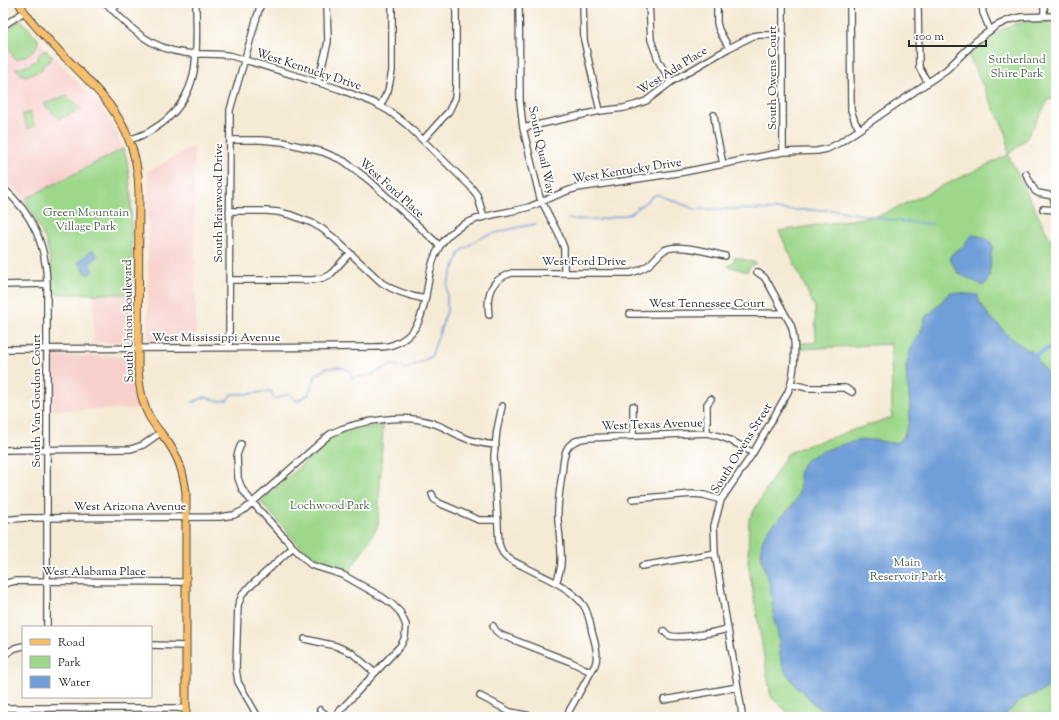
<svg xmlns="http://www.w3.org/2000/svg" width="1059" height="720" font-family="'Sorts Mill Goudy',serif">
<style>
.built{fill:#f7d0cc}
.green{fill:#9dd78a;stroke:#64815a}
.forest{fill:#7eb876;stroke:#547250}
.water{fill:#6f9ed8;stroke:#4d6482}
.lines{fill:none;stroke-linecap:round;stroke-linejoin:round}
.stream{stroke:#6f9ed8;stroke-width:1.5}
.canal{stroke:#6f9ed8;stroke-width:5.5}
.minor-casing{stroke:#494844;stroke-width:8}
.major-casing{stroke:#494844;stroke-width:9}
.minor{stroke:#fff;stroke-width:5.5}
.major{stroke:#f7bf6c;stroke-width:7}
.labels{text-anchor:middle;stroke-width:3.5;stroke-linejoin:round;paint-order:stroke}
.park-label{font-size:12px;fill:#4d5f48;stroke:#fff}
.street-label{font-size:12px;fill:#2b2b2b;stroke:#fff}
</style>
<rect width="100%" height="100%" fill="#fff"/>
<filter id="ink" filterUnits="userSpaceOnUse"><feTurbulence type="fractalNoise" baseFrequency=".025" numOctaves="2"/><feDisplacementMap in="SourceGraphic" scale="8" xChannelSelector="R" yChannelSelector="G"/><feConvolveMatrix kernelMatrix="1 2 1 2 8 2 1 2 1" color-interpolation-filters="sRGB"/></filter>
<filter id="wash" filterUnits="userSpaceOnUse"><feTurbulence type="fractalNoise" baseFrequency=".012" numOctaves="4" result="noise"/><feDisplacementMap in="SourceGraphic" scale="16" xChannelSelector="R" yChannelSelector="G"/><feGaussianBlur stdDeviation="0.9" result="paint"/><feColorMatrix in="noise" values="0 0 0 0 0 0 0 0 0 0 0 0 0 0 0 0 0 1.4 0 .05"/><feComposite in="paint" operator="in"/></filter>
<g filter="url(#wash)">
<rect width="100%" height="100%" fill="#f5ead4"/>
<!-- built -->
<path class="built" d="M3,31L35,37L101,107L115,130L123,149L25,199L15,189L3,179Z
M194,146L196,343H148V179L147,172Z
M94,294L131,295L130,342H93Z
M53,356L132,357V388L139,409L53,410Z"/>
<!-- green -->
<path class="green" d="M20,20L23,22L38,39C39,51 26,56 17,59C10,57 13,53 9,48C9,48 6,45 5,45L3,46V31Z
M1035,21H1056V99H1049L1026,139L1008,155L1056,251V717H793L771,697L748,563L749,519L787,454L800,448L892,417L891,344L800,349L799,343H813L816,342L815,308L779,231L881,215L1008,155L1007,135L968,55C980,41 1002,27 1019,23C1024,22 1030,21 1035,21Z
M44,51H47L53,57L42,67V70L25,76L22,74H21L15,68C23,69 31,64 38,59C38,54 40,53 44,51Z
M67,95L81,109L59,119L44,104Z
M30,112L35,126L28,129L22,115Z
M123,149L127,160L131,193L132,294H52L51,264L46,241L25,199Z
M735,257L756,263L750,266L747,272L727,266C731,265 734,261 735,257Z
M383,425L378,526L349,572L337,568L314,562L261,502L327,442L344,431Z"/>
<!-- forest -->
<path class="forest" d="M819,714H849L857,717H815Z"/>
<!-- water -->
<path class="water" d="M972,235C978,235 990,239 992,244C994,248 991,252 991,257C990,265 991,281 983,286L976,282L959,274L951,261L950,258L952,254L965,245L968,239Z
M93,250L98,256L89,264L94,271L88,275L78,262Z
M950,292L978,295L979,302L990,317L1000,326L1007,335L1028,350H1031L1039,361L1038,362L1047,372L1056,389V678L1043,691L1022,699L1003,717H862C857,715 852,713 848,712C840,712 831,715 824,711C818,709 812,702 808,697C798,688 787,677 782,664C779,654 779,644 778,634C777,629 775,624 774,620C772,609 772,597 770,586C767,573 758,557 762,542C767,524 789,515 797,498C804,484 792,472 808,459C818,451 851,441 865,440C875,439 885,443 895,443L899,441L903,438L909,422L910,408L909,394L907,384L906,367L909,355L913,343L921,331L926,316L935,309Z"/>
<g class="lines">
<!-- stream -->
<path class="stream" d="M568,219L598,220L630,214L656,194L695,209L836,210L896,221L933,224
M193,402L205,397L218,401L228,400L231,394H249L271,391L274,399L289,394L296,401L308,395L316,375L327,368L338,367L345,368L351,372V378L371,375L391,365L399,366L406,369L431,357L447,311V285L460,252L481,237L515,228L536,224
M843,717L846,713"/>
<!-- canal -->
<path class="canal" d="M1035,355L1048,349L1056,347"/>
</g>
</g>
<g filter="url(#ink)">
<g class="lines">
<!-- minor casing -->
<g class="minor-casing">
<path id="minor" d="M106,3C130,28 149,48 185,53C202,55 215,53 232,56L339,89L372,102L389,111L406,124L470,186L477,195L484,217
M519,3L520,101L523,128L540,198L559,235L564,248V273
M583,3L584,40L600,111
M649,3L651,40L659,62L671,82
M717,3V23L719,30L729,48
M783,3V152
M850,3L851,110L855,122L860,129
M918,3L919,67L928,83
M982,3L983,13L990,30
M1044,3V16
M112,10L119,3
M3,26L24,12
M318,82L328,42L327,3
M380,106L388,91L392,71V3
M714,115L716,131L723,164
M523,128L600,111L624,108L635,105L646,101L671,82L729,48L753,36L759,35H783
M129,140C138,137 147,134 155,128C175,116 190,95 194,71C198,49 196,25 196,3
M230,140H261L283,142L323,152L344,161L370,181L440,246
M423,140L449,111L455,98L456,87V3
M1026,174L1035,191L1038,193L1053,196
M3,188C33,214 46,245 47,284V627
M1043,209L1056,210
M1056,210L1053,196L1056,195
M229,211H266L278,212L291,215L312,223L321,228L334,238L382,283C396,292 409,296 425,299
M229,280H313L323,278L330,275L350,253
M3,285L47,284
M630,314L784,313
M489,315C486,295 490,279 512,273H630C638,271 646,268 652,262C656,258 659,254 663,251C676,242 710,253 725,256
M229,348L230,110L261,3
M3,349L374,347C380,347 387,347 392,345C427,333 424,297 431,268C434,256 440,243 450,234C472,214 502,215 529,207C546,201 560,192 577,188L684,172L783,152L817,151L827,149L839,143L860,129L946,70L976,41L996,26L1009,20L1021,17L1056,16
M791,384L808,388H845L852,392
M502,406L497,430L494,456L499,544C500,547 501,550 503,553C507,559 516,563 523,566C543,577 570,586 584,606C589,614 590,623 592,632C595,643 599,654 595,665L569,711L568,717
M633,406V436
M707,433V404L711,399
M241,444L237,455L238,478L242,489L252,502L293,547L311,565L343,575L382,597L392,604L400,612L406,625L405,637L401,645L334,717
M3,450L131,449L143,445L160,433
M432,494L434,499L439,503L479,520H498
M632,499L693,494L704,495L721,500
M3,520L24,518L220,517L234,515L244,510L330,434C357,420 407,413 435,424C444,427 452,432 460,436C471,441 483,444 496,445
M642,566L715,553
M556,583C558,577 561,570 561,563C562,549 559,534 558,520C557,504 560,489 562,474C563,465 563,454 568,447C573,441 579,439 587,438L707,433C727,437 736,443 753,453
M3,584L15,581L186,582
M493,626L496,631L501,635L571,662L591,672
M664,631C665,632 667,634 668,635C678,640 716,632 728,629
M305,639L336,646L352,653L375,673
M151,645L186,646
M3,656L15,648L23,646
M480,696L501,707L510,712L536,717
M664,700L738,687
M3,708H177L186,709
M320,710L329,717
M258,717L238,682L236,669L238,605L243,593L293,547
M742,717L741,706L715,553L714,526L721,500L753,453L788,392C795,375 797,343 791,325L768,283L764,277L757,272"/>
</g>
<!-- major casing -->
<g class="major-casing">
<path id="major" d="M19,3C29,21 44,35 58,50C92,84 126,113 136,163C138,173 139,183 139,193L138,368C139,385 141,401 149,416C154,425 161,433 167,441C179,457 184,474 186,493V717"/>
</g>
<!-- minor -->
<use href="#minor" class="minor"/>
<!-- major -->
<use href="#major" class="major"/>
</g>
</g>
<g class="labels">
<!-- park labels -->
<g class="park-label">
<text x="1017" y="63">Sutherland<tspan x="1017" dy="14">Shire Park</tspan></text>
<text x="86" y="216">Green Mountain<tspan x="86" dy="14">Village Park</tspan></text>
<text x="330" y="509">Lochwood Park</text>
<text x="907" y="566">Main<tspan x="907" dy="14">Reservoir Park</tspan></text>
</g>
<!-- street labels -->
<g class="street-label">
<text transform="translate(309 69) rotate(18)" y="4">West Kentucky Drive</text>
<text transform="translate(672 70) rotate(-32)" y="4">West Ada Place</text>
<text transform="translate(772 78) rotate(-90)" y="4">South Owens Court</text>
<text transform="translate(542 150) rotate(78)" y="4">South Quail Way</text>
<text transform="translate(627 170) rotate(-9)" y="4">West Kentucky Drive</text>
<text transform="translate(392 188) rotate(42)" y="4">West Ford Place</text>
<text transform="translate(218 203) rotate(-90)" y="4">South Briarwood Drive</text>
<text x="584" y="265">West Ford Drive</text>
<text x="707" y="307">West Tennessee Court</text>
<text transform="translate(128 321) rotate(-91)" y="4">South Union Boulevard</text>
<text x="216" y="341">West Mississippi Avenue</text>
<text transform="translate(36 401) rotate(-90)" y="4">South Van Gordon Court</text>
<text transform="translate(652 424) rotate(-2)" y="4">West Texas Avenue</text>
<text transform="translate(741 448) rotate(-58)" y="4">South Owens Street</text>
<text x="130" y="510">West Arizona Avenue</text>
<text x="94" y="575">West Alabama Place</text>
</g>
</g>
<!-- margin -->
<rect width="1059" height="720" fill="none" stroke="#fff" stroke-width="16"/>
<!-- legend -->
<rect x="22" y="626" width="130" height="72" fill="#ffffff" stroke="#aaaaaa"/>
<rect x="30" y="639" width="20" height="6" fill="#f7bf6c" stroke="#aaaaaa"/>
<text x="58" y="646" font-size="12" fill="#2b2b2b">Road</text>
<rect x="30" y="656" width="20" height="12" fill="#9dd78a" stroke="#aaaaaa"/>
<text x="58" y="666" font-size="12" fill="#2b2b2b">Park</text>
<rect x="30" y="676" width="20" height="12" fill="#6f9ed8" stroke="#aaaaaa"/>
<text x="58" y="686" font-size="12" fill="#2b2b2b">Water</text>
<!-- scale -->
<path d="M909 40v6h77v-6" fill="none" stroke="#2b2b2b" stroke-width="2"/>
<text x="915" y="40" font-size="12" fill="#2b2b2b" stroke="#ffffff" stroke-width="3" paint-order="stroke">100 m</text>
</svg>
